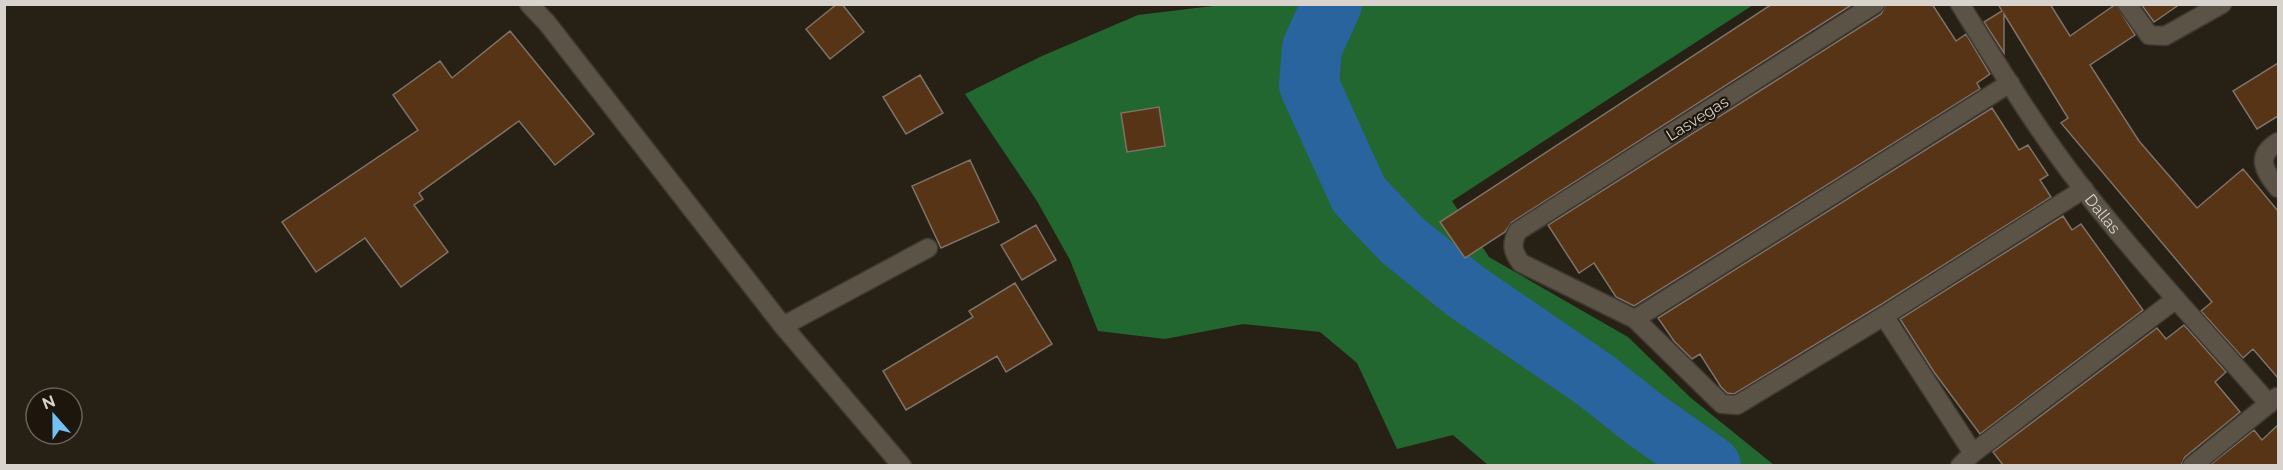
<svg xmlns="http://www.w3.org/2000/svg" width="2283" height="470" font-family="Raleway,sans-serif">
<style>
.forest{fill:#22672f}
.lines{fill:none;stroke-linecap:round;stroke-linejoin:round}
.river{stroke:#2a649e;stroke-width:60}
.building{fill:#573415;stroke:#7f7268;stroke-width:1.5}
.minor-casing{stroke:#403932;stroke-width:21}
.minor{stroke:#5b5346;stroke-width:18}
.labels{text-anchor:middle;stroke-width:4.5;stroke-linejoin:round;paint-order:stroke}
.street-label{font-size:16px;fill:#d8d3cc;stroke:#1d160c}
</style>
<rect width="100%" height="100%" fill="#272015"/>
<!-- forest -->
<path class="forest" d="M1221,5H1753L1452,201L1489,257L1628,337L1691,398L1774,465H1488L1453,435L1397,449L1357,363L1320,332L1243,324L1165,339L1098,331L1070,260L1037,201L965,94L1042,56L1138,15Z"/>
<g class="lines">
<!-- river -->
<path class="river" d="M1332,4L1312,48L1309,85L1359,195L1403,241L1465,291L1595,380L1643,418L1711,466"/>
</g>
<!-- building -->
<path class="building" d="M837,4H842L864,32L830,59L806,29Z
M1772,4H1853L1512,222L1505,232L1465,258L1440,222Z
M1886,4H1932L1956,41L1966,34L1990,74L1977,83L1980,89L1634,306L1616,297L1594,263L1579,273L1548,225L1881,14Z
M1998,4H2050L2070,36L2116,4L2135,35L2090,65L2139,141L2197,208L2243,169L2278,211V378L2253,349L2243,358L2201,311L2212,302L2061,123L2068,118L2004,14V53L1984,22L2002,11Z
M2141,4H2180L2154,22Z
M510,31L594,134L555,165L519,121L419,193L423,199L414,205L448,252L401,287L365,238L316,272L282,222L418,130L393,95L440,61L452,78Z
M2278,63V116L2257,129L2233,91Z
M920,75L943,113L906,134L883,97Z
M1159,107L1165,146L1127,152L1121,113Z
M1992,108L2019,150L2028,145L2048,175L2040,180L2051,197L1882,304L1734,394L1727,393L1721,387L1700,354L1692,359L1674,341L1658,318Z
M970,160L999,222L941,248L912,186Z
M2063,216L2072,230L2081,224L2143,310L1980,434L1934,372L1900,319Z
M1036,225L1056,260L1022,280L1001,245Z
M1015,283L1052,344L1006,372L997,356L906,410L883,371L973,317L969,311Z
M2184,325L2226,372L2215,382L2240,412L2185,457L2181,465H2003L1993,452L2157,328L2166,339Z
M2278,425V465H2210L2254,430L2262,440Z"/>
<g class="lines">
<!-- minor casing -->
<g class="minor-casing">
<g id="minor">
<path d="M529,4L547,23L783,326L902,466"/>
<path d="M1875,4L1518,231C1511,243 1512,251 1521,263L1635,319L1722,404L1737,405L1884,316L2084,189"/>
<path id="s1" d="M1960,4C1999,67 2038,132 2084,190C2142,264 2207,333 2269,404"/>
<path d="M2127,4L2149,35L2165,36L2222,4"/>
<path d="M2278,142C2255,156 2264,171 2278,188"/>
<path d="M1884,316L1973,453"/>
<path d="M1635,319L2010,83"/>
<path d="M783,326L928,248"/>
<path d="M1960,466L1973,453L2176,299"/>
<path d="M2192,466L2277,397"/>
</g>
</g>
<!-- minor -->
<use href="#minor" class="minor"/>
</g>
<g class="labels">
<!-- street labels -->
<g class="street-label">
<text transform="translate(1697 118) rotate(-32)" y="6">Lasvegas</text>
<text dy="6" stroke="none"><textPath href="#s1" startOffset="254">Dallas</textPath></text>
</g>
</g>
<!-- border -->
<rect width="2283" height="470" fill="none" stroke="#d8d3cc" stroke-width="12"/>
<!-- north arrow -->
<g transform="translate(54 416) rotate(339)"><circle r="28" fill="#1d160c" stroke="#686259" stroke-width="1.5"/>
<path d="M0-4.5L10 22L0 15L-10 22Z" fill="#73c1f5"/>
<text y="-9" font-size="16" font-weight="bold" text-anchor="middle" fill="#d8d3cc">N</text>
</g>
</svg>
